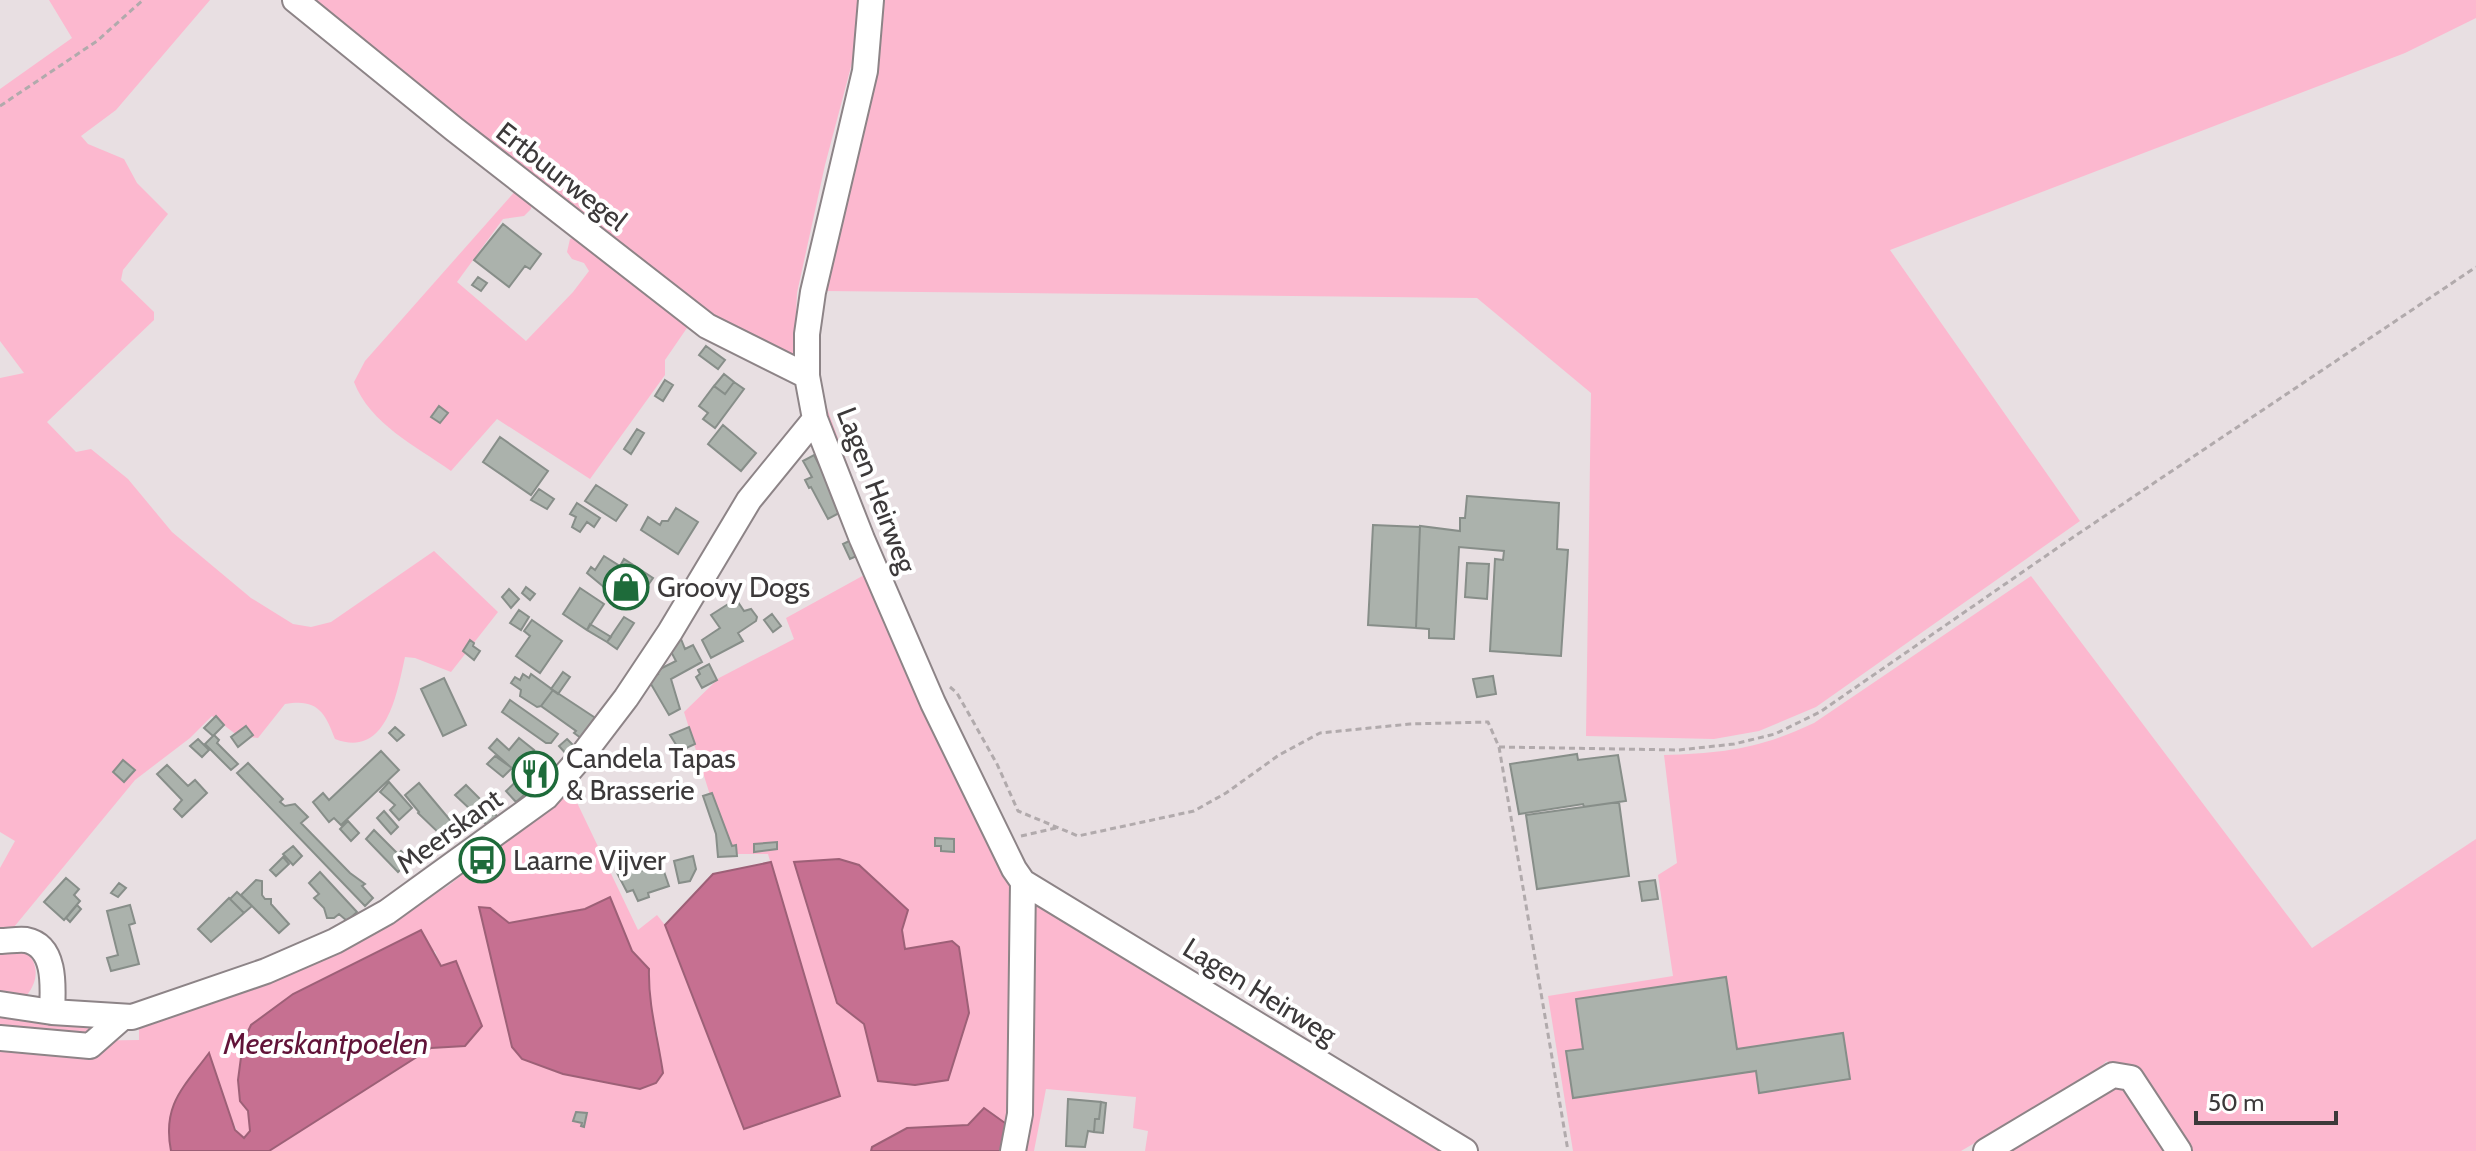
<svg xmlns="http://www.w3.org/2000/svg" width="2476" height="1151" font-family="Cabin,sans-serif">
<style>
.green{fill:#fcb8cf;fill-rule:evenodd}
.water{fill:#c67091;stroke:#9d6077;stroke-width:2}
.building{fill:#abb2ac;stroke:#878e89;stroke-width:2}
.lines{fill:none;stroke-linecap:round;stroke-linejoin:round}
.minor-casing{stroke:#8d8487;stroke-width:28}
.path{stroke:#b1aaac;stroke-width:3;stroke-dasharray:6 4;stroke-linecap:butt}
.minor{stroke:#fff;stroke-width:24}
.labels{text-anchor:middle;stroke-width:8;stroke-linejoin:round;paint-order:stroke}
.street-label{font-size:28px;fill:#3c393a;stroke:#fff}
.poi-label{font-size:28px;fill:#3c393a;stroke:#fff;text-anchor:start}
.water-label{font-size:30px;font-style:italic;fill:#611338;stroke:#fff}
</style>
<rect width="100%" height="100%" fill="#e8dfe2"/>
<!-- green -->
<path class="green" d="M49,0H210L116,110L81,136L88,144L124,159L137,183L168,214L123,270L121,280L154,312V320L47,422L76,452L91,449L128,479L172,532L251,598L293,624L311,627L331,622L434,551L498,612L451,672L415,658L405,657C397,693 387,759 335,739C325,712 317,698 285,704L258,738L238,736L212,716L190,738L135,780L14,927L0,929V868L15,841L0,832V378L24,373L0,341V89L72,38Z
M304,0H859L857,44L825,165L797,293L794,359L737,336Z
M882,0H2476V18L2405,53L1890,250L2080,521L1816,707L1759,731L1714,739L1586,736L1591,393L1477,298L825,291Z
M517,189L532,198L531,209L524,216L503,219L457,282L526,341L573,292L589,271L584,263L572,259L567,252L570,239L578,235L689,325L665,360V375L590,479L497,419L451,471C416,446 370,424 354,382L365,361Z
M817,381L902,612L1008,878L1452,1151H1145L1148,1131L1133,1128L1136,1097L1046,1089L1034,1151H1003L968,1125L872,1147L870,1151H269L431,1048L465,1046L456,961L441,967L435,951L240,1101L248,1111L250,1131L243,1139C229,1123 219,1077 209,1054C182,1089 163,1104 171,1151H0V1042L139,1040V1027L373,931L448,886L570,788L638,930L657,915L665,925L744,1129L839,1096L768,854H718L720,827L684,712L719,678L794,639L786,618L866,574ZM795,862L902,930L905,949L951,941L879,1081L864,1024L837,1003ZM610,897L632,951L649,969L648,996L658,1036L640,1089L563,1074L490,908L509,923L585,909Z
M2031,576L2312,948L2476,839V1151H2002L2114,1070L2107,1061L2089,1076L1961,1151H1573L1548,996L1673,976L1658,875L1677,863L1664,755C1723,753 1759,749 1814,723Z
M24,950C39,962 39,980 27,995L0,992V951Z
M0,1013L107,1026L108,1033L0,1029Z"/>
<!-- water -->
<path class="water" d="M839,859L859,865L908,910L902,930L905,949L952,941L959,947L969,1013L948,1080L915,1085L878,1081L864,1024L837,1003L794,862Z
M771,862L840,1096L744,1129L665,925L713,874Z
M610,897L632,951L649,969C648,1005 658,1038 663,1073L656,1083L640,1089L614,1084L563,1074L522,1059L512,1047L479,907L490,908L509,923L585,909Z
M421,930L441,966L456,961L482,1026L465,1046L431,1048L269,1151H171C162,1105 183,1088 209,1053L235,1130L244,1138L250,1131L248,1111L240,1101L238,1080L243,1042L251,1025L293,994Z
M984,1108L1012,1128L1003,1151H871L872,1147L907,1128L968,1125Z"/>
<!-- building -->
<path class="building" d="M503,224L541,254L530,269L525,266L509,287L474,260Z
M478,277L487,283L481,291L472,285Z
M706,346L725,360L718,369L699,355Z
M724,374L734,382L725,394L714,386Z
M665,380L673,385L663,401L655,396Z
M734,382L744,389L715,428L703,419L708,413L699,406L714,386L725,394Z
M439,406L448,413L440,423L431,417Z
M723,425L756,453L741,471L708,444Z
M637,429L644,433L631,454L624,449Z
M500,437L548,471L531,495L483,462Z
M814,455L843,511L828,519L811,487L809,488L805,480L812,477L803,461Z
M596,485L627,505L616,521L585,501Z
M539,489L554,499L547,509L531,500Z
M1467,496L1559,503L1557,549L1568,550L1561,656L1490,651L1495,559L1503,560L1504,551L1459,547L1454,639L1429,638V629L1416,628L1420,526L1460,531V518H1465Z
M577,503L600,518L594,527L587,522L580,532L572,527L576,517L570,514Z
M676,508L698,522L678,554L641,530L648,517L660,525L662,521H668Z
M1373,525L1420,527L1416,628L1368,625Z
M851,540L859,555L850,559L843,544Z
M604,556L620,566L624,559L653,578L639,598L610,579L605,588L587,573L591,567L595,570Z
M1467,563L1489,564L1487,599L1465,597Z
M526,587L535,594L530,600L522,593Z
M580,588L604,604L587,630L563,614Z
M509,589L519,599L511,608L502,597Z
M736,599L744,611L751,609L757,617L756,621L738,633L743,641L711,658L702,640L720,628L711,615Z
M519,610L529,617L521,630L510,623Z
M772,614L781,626L773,632L764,620Z
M624,617L634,623L617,649L607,642Z
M532,620L562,641L540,673L516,656L530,636L524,631Z
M590,624L611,637L607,642L587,630Z
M681,639L685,649L693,645L702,662L671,679L680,709L669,715L648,679L658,674L656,671L676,661L668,646Z
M470,640L474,643L473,646L480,651L474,660L463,651Z
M709,664L717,680L702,688L696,677L700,674L698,670Z
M563,672L570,677L558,694L551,689Z
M523,674L529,678L531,674L553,690L541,706L537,707L520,696L521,690L511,683L515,677L520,680Z
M1493,676L1496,694L1477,697L1473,679Z
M444,678L466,725L443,736L421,689Z
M553,690L600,721L585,741L574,733L576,731L541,706Z
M510,700L558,734L551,743H546L502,712Z
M216,716L224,725L214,735L219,740L217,743L238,764L231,770L205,744L213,736L204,728Z
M246,726L253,735L238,747L231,737Z
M395,727L404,735L397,741L389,733Z
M689,727L695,744L680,751L670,735Z
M519,738L534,750L529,756L545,768L531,785L489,748L497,739L509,750Z
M198,739L209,750L202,757L190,746Z
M567,739L576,748L568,756L559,746Z
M381,751L399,770L341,825L334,818L329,822L313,802L323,793L329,800Z
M1577,754L1578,760L1618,755L1626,801L1584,807L1583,804L1519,814L1510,764Z
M495,756L512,768L503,777L487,764Z
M123,760L135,770L124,782L113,772Z
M248,763L283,799L280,802L285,806L295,804L308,817L301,823L350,873L365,884L362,886L373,898L365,906L237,773Z
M167,765L188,786L195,780L207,793L182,817L174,809L182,800L157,774Z
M521,777L532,788L516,802L506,791Z
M389,782L412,808L399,820L390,810L395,805L380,792Z
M419,783L455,826L443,837L418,813L419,812L405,795Z
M466,785L498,817L488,826L455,795Z
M712,793L732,846L736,845L737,856L718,857L716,834L703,796Z
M1619,802L1629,876L1537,889L1526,815Z
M384,811L398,827L391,834L377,818Z
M348,821L359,833L351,841L340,829Z
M374,830L398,854L401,851L407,857L404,860L407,863L398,872L366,839Z
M935,838L954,839V852L941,851V846H935Z
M777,842V849L754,852V844Z
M293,846L302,856L293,865L283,854Z
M632,855L641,871L661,863L669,886L648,893L649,897L638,901L633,890L627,892L616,871L618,870L615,861Z
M693,856L696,869L690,881L679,883L674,861Z
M283,857L289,864L276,876L270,870Z
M320,872L357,912L347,921L339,914L334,918H327L324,908L314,898L319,894L309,883Z
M66,878L79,889L74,895L80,901L64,920L44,902Z
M256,880L262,881V895L265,899H271V904L289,924L279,933L241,895Z
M1655,880L1658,899L1642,901L1639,882Z
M119,883L126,888L118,897L111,893Z
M237,892L252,906L244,913L230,899Z
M229,898L244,913L211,942L198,929Z
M77,905L81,909L70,922L66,918Z
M130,905L135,923L129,925L139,964L111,971L107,958L118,955L107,911Z
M1726,977L1737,1049L1843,1033L1850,1079L1759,1093L1756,1071L1573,1098L1566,1051L1583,1049L1576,999Z
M1068,1099L1101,1102L1099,1119H1095L1094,1132L1088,1131L1085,1147L1066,1146Z
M1101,1102L1106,1103L1103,1133L1094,1132L1095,1119H1099Z
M576,1112L587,1113L584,1127L581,1126L582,1123L573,1121Z"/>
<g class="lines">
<!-- minor casing -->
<g class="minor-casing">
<path id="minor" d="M295,0L454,129L707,326L807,376
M871,0L865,71L813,292L807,334V376L815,419L862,539L933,703L1014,869L1023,882L1465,1151
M0,941C8,941 18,939 26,940C57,946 53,989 52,1012
M0,1004L52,1012L132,1017L266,971L335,941L387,912L546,797L581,757L626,698L670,632L749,500L815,419
M0,1038L90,1046L123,1017
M1013,1151L1020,1114L1023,882
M1986,1151L2113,1075L2131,1078L2179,1151"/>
</g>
<!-- path -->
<path class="path" d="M0,106L97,41L143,0
M950,687L957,693L997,764L1018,811L1078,836L1194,811L1226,793L1279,755L1320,733L1410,724L1488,722L1499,747L1568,1151
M1499,747L1679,750L1734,744L1775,734L1820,712L2066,542L2476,267
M1021,836L1056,828"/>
<!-- minor -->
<use href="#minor" class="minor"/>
</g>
<!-- icons -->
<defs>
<g id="shop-ring" transform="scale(2.3)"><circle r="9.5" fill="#fff" stroke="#1e6b3a" stroke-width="1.5"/><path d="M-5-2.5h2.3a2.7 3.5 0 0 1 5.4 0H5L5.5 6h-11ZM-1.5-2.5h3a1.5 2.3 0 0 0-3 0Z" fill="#1e6b3a"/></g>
<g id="restaurant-ring" transform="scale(2.3)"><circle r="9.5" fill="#fff" stroke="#1e6b3a" stroke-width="1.5"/><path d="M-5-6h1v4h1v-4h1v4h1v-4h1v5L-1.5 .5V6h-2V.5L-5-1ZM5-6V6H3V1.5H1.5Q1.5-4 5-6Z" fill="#1e6b3a"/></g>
<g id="bus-ring" transform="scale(2.3)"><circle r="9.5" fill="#fff" stroke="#1e6b3a" stroke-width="1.5"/><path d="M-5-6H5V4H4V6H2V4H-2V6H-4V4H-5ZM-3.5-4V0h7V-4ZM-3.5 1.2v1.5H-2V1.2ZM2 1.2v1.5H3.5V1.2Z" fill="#1e6b3a"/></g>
</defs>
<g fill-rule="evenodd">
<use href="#shop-ring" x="626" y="587"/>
<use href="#restaurant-ring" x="535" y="774"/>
<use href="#bus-ring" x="482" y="860"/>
</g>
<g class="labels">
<!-- street labels -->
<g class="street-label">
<text transform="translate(562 176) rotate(38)" y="10">Ertbuurwegel</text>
<text transform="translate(877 490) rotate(69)" y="10">Lagen Heirweg</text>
<text transform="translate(449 831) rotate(-36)" y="10">Meerskant</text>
<text transform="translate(1260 991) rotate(32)" y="10">Lagen Heirweg</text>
</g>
<!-- poi labels -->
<g class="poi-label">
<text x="657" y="597">Groovy Dogs</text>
<text x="566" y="768">Candela Tapas<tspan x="566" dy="32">&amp; Brasserie</tspan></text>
<text x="513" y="870">Laarne Vijver</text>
</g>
<!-- water labels -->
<g class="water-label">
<text x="326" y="1054">Meerskantpoelen</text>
</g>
</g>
<!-- scale -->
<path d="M2196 1111v12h140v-12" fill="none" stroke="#3c393a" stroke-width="4"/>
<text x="2208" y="1111" font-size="24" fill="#3c393a" stroke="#ffffff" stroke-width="6" paint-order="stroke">50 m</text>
</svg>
